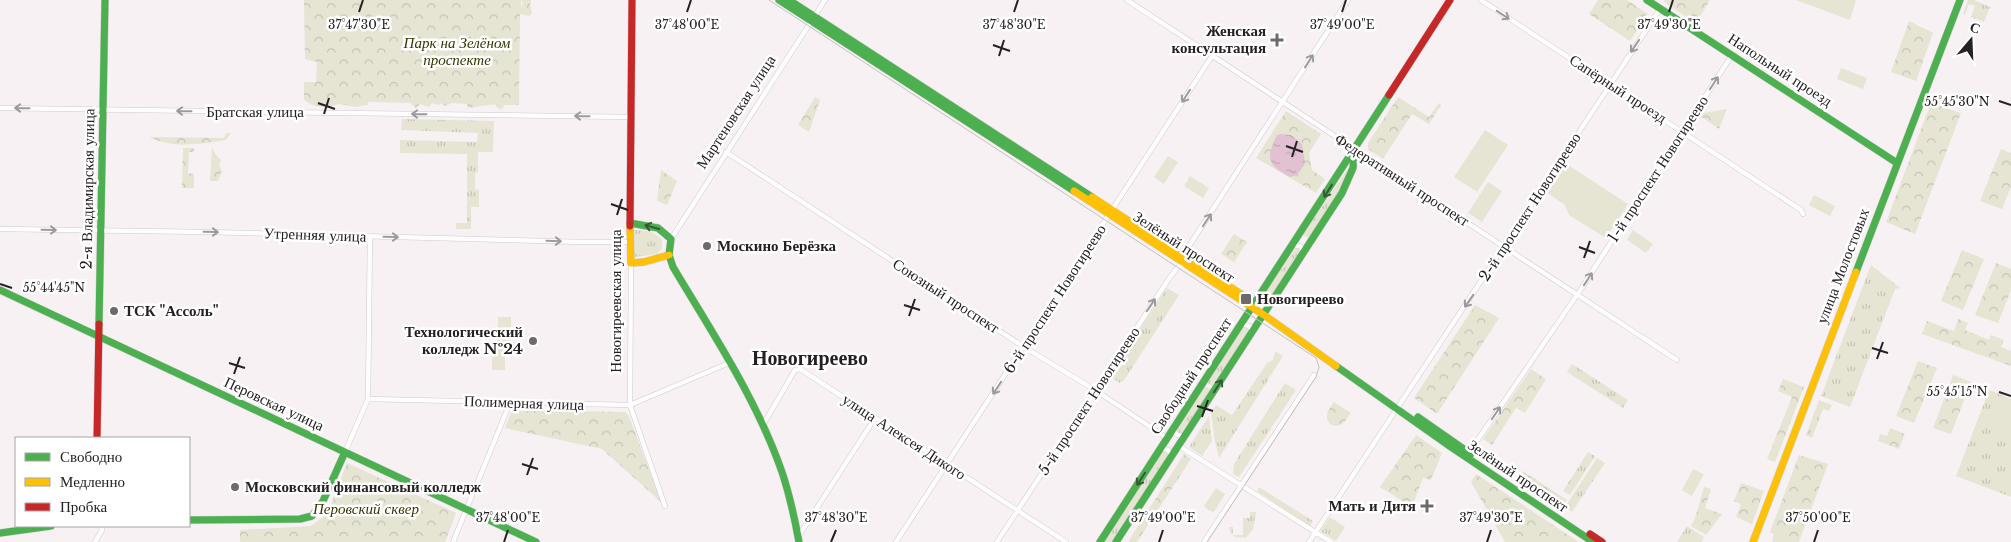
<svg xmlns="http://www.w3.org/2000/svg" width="2011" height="542" font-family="'Libre Baskerville',serif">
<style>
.grass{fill:url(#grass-tufts)}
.forest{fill:url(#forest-crowns)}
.pitch{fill:#e6e4d3}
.water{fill:url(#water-ripples)}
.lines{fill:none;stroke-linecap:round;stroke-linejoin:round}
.street-casing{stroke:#cfcacc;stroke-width:5.5}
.fast-casing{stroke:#cfcacc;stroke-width:8}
.slow-casing{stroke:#cfcacc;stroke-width:8}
.jam-casing{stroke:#cfcacc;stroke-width:8}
.street{stroke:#fefdfd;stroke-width:4.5}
.fast{stroke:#4caf50;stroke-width:7}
.slow{stroke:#ffc107;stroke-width:7}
.jam{stroke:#c62828;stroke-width:7}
.tram{stroke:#c3c1c2;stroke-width:1}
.oneway{stroke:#9c9a9b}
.oneway2{stroke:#355a35}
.ticks{fill:none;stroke:#252123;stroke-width:2}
.poi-dot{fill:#6e6a6c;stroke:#fff;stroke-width:2}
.labels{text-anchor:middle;stroke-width:5;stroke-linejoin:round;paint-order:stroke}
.poi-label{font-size:15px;font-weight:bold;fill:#252123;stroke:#fff;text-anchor:start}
.park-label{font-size:15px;font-style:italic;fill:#373600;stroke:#fff}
.street-label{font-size:15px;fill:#252123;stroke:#fff}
.district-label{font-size:20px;font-weight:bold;fill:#252123;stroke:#fff}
.ticks-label{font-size:12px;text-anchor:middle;fill:#252123;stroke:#fff;stroke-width:5;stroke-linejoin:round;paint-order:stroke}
</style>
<defs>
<pattern id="grass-tufts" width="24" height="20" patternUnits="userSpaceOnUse" patternTransform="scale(1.25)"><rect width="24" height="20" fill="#e6e4d3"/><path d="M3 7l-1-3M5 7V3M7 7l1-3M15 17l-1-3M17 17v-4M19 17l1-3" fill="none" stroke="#c5c3b5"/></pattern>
<pattern id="forest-crowns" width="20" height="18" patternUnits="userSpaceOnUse" patternTransform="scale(1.25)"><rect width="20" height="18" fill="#e6e4d3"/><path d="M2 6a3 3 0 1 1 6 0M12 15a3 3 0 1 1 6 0" fill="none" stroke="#c5c3b5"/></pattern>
<pattern id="water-ripples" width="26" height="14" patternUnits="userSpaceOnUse" patternTransform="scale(1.25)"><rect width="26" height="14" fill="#e1c1d2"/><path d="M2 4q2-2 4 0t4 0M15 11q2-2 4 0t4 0" fill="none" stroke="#c1a6b4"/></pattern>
</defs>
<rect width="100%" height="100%" fill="#f7f1f4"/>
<!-- grass -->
<path class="grass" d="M1968,0H1974L1990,7L1984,22L1971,17L1975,6L1969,4L1965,15L1963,14Z
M402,119L494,121L493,152H478V172L475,173V189L479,190V207H471V229H456V223H467V154L400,153V140L477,142L478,133L401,130Z
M1351,164L1342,186L1310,239L1303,235Z
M634,230L650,231L662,239V248L657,254L635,257Z
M1296,247L1302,251L1271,298L1265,294Z
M1871,265L1900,288L1895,289L1850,407L1821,396Z
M1167,288L1179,295L1123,382L1121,381L1120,383L1109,376Z
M1244,326L1250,330L1214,387L1207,383Z
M1275,351L1283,356L1219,458L1215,442L1211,412L1216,405L1232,415L1267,363L1273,360Z
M1572,364L1628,400L1623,408L1567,372Z
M1285,383L1296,390L1239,477L1233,474L1234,464Z
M1205,386L1211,390L1182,435L1176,431Z
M1989,390L2011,399V497L1956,476Z
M1819,400L1832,405L1829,411L1823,409L1812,438L1806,435Z
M1209,416L1212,441L1202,456L1189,447Z
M1163,450L1170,454L1112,542H1104Z
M1588,452L1595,456L1570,495L1563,491Z
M1597,458L1605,463L1572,512L1565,507Z
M1259,487L1313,521L1310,526L1257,491Z
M1250,512H1256L1253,529L1246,538L1235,537L1230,532L1229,527H1233V535H1243V518H1250Z
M1330,517L1345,527L1336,541L1322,532L1321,530Z
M1687,526L1704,537L1701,542H1677Z"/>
<!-- forest -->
<path class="forest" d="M304,0H521V7L523,3L521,0H531L530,5L532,13L529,16L520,14L519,105H504L503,108L500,110L495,104L468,108L467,104L452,103L445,106L441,103L439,105L432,103L429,107L420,104L416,108L410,103L369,102L367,105L355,107L340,104L326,107L312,105L304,100V82H316L317,62L305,59Z
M1598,0H1627L1648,14L1630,41L1589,14Z
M1665,0H1710L1696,23L1664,2Z
M1909,21L1933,33L1916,81L1891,72Z
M815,97L820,100L809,132L798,125Z
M1398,97L1429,117L1439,103L1441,105L1429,124L1412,114L1383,159L1368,149V143Z
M1931,103L1961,113L1915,234L1886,222Z
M1727,109L1719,129L1697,114Z
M1286,111L1321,134L1309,153L1312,170L1325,179L1316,193L1256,158Z
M226,133H231L226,140C201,144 173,149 149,137L224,138Z
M212,147L215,154L221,160L219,165L222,171L218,181H210Z
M183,148H194V152H189L188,173L194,174V188H182Z
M2001,149L2011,153V187L2002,209L1980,201Z
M661,170L677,181L667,205L657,201Z
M1234,234L1247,242L1234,262L1221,254Z
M1962,250L1984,259L1963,310L1941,301Z
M1996,263L2011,269V290L1998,323L1975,315Z
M1475,305L1499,318L1437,414L1414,398Z
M1958,319L1968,323L1965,330L1989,340L1991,335L2004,340L2001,347L2011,351V366L1922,334L1927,321L1954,331Z
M1918,361L1937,368L1914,423L1896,416Z
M1531,369L1546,379L1525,413L1516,408L1492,445L1483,439Z
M1953,375L1971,382L1951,434L1933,428Z
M1783,379L1804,387L1775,462L1767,459L1792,397L1778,391Z
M1334,402L1351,413C1348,416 1346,421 1343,423C1337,428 1327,426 1327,417C1327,411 1331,407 1334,402Z
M512,410L625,412L629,416L661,502L602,449L505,428Z
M1890,428L1905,434L1899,449L1878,441L1880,434L1887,436Z
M1416,435L1442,453L1431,480L1423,478L1412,507L1380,487Z
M1184,454L1191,459L1137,542H1128Z
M1799,455L1828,464L1799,542H1772L1774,534L1770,532Z
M347,463L456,513L445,542H240V530L311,526L327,514Z
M1523,471L1567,500L1563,506L1519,477Z
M1476,474L1579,542H1505L1471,482Z
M1741,483L1764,491L1752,524L1736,517L1741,504L1734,501Z
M1704,487L1711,489L1705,508L1722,514L1706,535L1691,526L1695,518Z"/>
<!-- pitch -->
<path class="pitch" d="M1796,0H1856L1850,20Z
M1841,68L1867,78L1863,89L1837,79Z
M1485,130L1508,145L1477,192L1454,177Z
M1168,156L1178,162L1164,184L1154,177Z
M1565,163L1628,204L1606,238L1569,215L1565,205L1546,192Z
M1190,176L1209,188L1203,198L1184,186Z
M1488,182L1502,191L1482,222L1468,213Z
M1814,195L1835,206L1830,216L1809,205Z
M1633,230L1653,244L1646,253L1627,240Z
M498,317H511V342H498Z
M492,348H505V370H492Z
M1998,410L2011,414V431L1993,424Z
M1693,469L1704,474L1692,496L1682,490Z
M1216,488L1225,494L1214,512L1208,510L1204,506Z"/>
<!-- water -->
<path class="water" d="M1282,134L1291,135L1302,144L1305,164L1297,175L1290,177C1268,165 1265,159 1277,135Z"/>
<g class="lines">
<!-- street casing -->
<g class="street-casing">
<path id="street" d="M1127,0L1677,360
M1481,0L1801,210L1803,214
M0,108L630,117
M726,152L1024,347L1095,390L1167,438
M0,229L207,232L582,242H630
M671,239L825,0
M1293,245L1300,246L1305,252
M1182,257L1348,0
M631,263L630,405L665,506
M1242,324L1249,326L1253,331
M368,399L630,405L729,363
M763,425L795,370L800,369L1066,542
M1173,430L1177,435L1185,437
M1179,446L1331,542
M1161,448L1168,450L1172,456
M345,452L368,399L370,237
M1468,454L1577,295L1732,55
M798,537L875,418
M95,542L102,530L101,526
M453,542L510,403
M896,542L1212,56
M997,542L1170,277L1179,266L1185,264
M1204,542L1314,375
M1309,542L1660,9"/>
</g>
<!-- fast casing -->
<g class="fast-casing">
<path id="fast" d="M779,0L1074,191
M789,0L1092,197
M1647,0L1897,163
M630,223L658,228L671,239L669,255L673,267C713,334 758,401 783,475C790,497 795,520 799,542
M1856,272L1960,0
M0,290L536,542
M99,324L105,0
M1336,366L1448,445L1593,542
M1418,417L1471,454
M189,520L300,519L312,516L323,501L345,452
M0,533L51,526
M1100,542L1389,95
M1116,542L1342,193L1353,168L1354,150"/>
</g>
<!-- slow casing -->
<g class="slow-casing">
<path id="slow" d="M1074,191L1264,315L1336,366
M1092,197L1247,298
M630,226L631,263L644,262L669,255
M1753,542L1856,272"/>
</g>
<!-- jam casing -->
<g class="jam-casing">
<path id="jam" d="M1389,95L1450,0
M630,226L632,0
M97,438L99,324
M1590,534L1602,542"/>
</g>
<!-- street -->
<use href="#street" class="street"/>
<!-- fast -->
<use href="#fast" class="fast"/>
<!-- slow -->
<use href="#slow" class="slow"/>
<!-- jam -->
<use href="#jam" class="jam"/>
<!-- tram -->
<path class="tram" d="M769,0L1316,358L1319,367L1316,377L1207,542"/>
</g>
<!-- one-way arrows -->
<defs><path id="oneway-shaft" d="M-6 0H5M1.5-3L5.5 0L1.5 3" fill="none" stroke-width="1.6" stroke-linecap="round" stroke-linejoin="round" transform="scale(1.25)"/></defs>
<g class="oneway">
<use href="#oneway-shaft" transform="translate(1503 15) rotate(33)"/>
<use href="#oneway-shaft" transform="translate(1635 46) rotate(124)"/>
<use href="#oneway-shaft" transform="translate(1309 61) rotate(-58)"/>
<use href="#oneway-shaft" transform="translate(1714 83) rotate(-57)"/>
<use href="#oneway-shaft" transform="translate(1186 96) rotate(123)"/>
<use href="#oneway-shaft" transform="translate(22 108) rotate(-179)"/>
<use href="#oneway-shaft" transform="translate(184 111) rotate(-179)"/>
<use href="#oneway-shaft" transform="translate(419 114) rotate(-179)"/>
<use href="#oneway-shaft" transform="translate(582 116) rotate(-179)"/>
<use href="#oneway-shaft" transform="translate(1207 220) rotate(-57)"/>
<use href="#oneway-shaft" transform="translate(49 230) rotate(1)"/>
<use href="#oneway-shaft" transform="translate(211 232) rotate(1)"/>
<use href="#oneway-shaft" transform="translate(391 237) rotate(1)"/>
<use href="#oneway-shaft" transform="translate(554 241) rotate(2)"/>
<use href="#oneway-shaft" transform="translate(1588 279) rotate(-57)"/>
<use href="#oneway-shaft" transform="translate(1469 301) rotate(125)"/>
<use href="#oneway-shaft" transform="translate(1151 305) rotate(-56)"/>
<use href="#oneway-shaft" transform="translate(997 388) rotate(123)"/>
<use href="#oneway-shaft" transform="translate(1496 413) rotate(-56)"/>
</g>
<g class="oneway2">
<use href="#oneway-shaft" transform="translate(1328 191) rotate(122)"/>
<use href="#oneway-shaft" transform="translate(652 227) rotate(-165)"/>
<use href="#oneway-shaft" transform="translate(1218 386) rotate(-57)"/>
<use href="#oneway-shaft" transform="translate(1141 479) rotate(123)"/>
</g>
<!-- ticks -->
<path class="ticks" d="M359,12L363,0M687,12L691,0M1014,12L1018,0M1342,12L1346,0M1669,12L1673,0M993,45L1010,51M999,56L1004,40M1999,101L2011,105M318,103L335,109M324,114L329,98M1286,146L1303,152M1292,157L1297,141M611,204L628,210M617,215L622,199M1579,247L1595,253M1584,258L1590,241M0,284L12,288M904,305L920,310M909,316L915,299M1872,348L1888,353M1877,359L1883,342M229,363L245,368M234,374L240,357M1999,392L2011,396M1197,406L1213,411M1202,417L1208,400M522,464L538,469M527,475L533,458M504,542L508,530M831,542L836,530M1159,542L1163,530M1487,542L1491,530M1814,542L1818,530"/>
<!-- markers -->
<g class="poi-dot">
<path d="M1274.5 32.5h5v5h5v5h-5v5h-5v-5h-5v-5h5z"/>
<circle cx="707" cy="246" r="5"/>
<rect x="1240" y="293" width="12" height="12" rx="2.5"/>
<circle cx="114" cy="311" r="5"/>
<circle cx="533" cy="341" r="5"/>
<circle cx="235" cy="487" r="5"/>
<path d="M1424.5 498.5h5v5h5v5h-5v5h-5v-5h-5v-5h5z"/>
</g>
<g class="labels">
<!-- poi labels -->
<g class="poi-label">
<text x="1266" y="36" text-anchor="end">Женская<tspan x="1266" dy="17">консультация</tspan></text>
<text x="717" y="251">Москино Берёзка</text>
<text x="1257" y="304">Новогиреево</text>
<text x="124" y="316">ТСК "Ассоль"</text>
<text x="523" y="337" text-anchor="end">Технологический<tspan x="523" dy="17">колледж №24</tspan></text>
<text x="245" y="492">Московский финансовый колледж</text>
<text x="1416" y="511" text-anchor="end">Мать и Дитя</text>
</g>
<!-- park labels -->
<g class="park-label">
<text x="457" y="48">Парк на Зелёном<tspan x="457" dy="17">проспекте</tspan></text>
<text x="366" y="514">Перовский сквер</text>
</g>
<!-- street labels -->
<g class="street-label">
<text transform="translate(1780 70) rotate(33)" y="5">Напольный проезд</text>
<text transform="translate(1618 89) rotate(33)" y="5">Сапёрный проезд</text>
<text x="255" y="117">Братская улица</text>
<text transform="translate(736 112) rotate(-57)" y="5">Мартеновская улица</text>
<text transform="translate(1658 169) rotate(-57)" y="5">1-й проспект Новогиреево</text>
<text transform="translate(1402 180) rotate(33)" y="5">Федеративный проспект</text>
<text transform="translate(88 189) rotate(-89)" y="5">2-я Владимирская улица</text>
<text transform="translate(1530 207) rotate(-57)" y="5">2-й проспект Новогиреево</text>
<text transform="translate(315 235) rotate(2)" y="5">Утренняя улица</text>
<text transform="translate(1184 247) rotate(33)" y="5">Зелёный проспект</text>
<text transform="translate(1843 266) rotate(-69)" y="5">улица Молостовых</text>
<text transform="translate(946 296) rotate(33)" y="5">Союзный проспект</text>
<text transform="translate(1055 299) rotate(-57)" y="5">6-й проспект Новогиреево</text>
<text transform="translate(616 301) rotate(-90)" y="5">Новогиреевская улица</text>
<text transform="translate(1191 376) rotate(-57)" y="5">Свободный проспект</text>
<text transform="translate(1089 401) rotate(-57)" y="5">5-й проспект Новогиреево</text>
<text transform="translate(524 403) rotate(2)" y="5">Полимерная улица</text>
<text transform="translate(274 404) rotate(25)" y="5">Перовская улица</text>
<text transform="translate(904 437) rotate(33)" y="5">улица Алексея Дикого</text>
<text transform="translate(1518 476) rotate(34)" y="5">Зелёный проспект</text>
</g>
<!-- district labels -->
<g class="district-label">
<text x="810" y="365">Новогиреево</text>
</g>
</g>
<g class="ticks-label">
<text x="359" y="29">37°47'30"E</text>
<text x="687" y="29">37°48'00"E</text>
<text x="1014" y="29">37°48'30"E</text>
<text x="1342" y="29">37°49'00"E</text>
<text x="1669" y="29">37°49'30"E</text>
<text x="1957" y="106">55°45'30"N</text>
<text x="54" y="292">55°44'45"N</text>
<text x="1957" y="396">55°45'15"N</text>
<text x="508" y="522">37°48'00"E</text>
<text x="836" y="522">37°48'30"E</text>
<text x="1163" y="522">37°49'00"E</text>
<text x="1491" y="522">37°49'30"E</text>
<text x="1818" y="522">37°50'00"E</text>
</g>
<!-- legend -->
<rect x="15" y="437" width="175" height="90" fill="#ffffff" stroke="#a8a6a7"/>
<rect x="25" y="453" width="25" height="8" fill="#4caf50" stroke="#a8a6a7"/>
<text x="60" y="462" font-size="15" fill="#252123">Свободно</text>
<rect x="25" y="478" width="25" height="8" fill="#ffc107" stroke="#a8a6a7"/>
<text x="60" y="487" font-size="15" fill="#252123">Медленно</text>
<rect x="25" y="503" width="25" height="8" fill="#c62828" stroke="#a8a6a7"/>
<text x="60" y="512" font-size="15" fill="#252123">Пробка</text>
<!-- north arrow -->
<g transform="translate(1971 40) rotate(19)" stroke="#ffffff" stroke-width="4" paint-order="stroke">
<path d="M0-4L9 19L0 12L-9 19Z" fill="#252123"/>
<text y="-8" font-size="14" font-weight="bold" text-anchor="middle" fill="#252123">С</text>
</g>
</svg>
